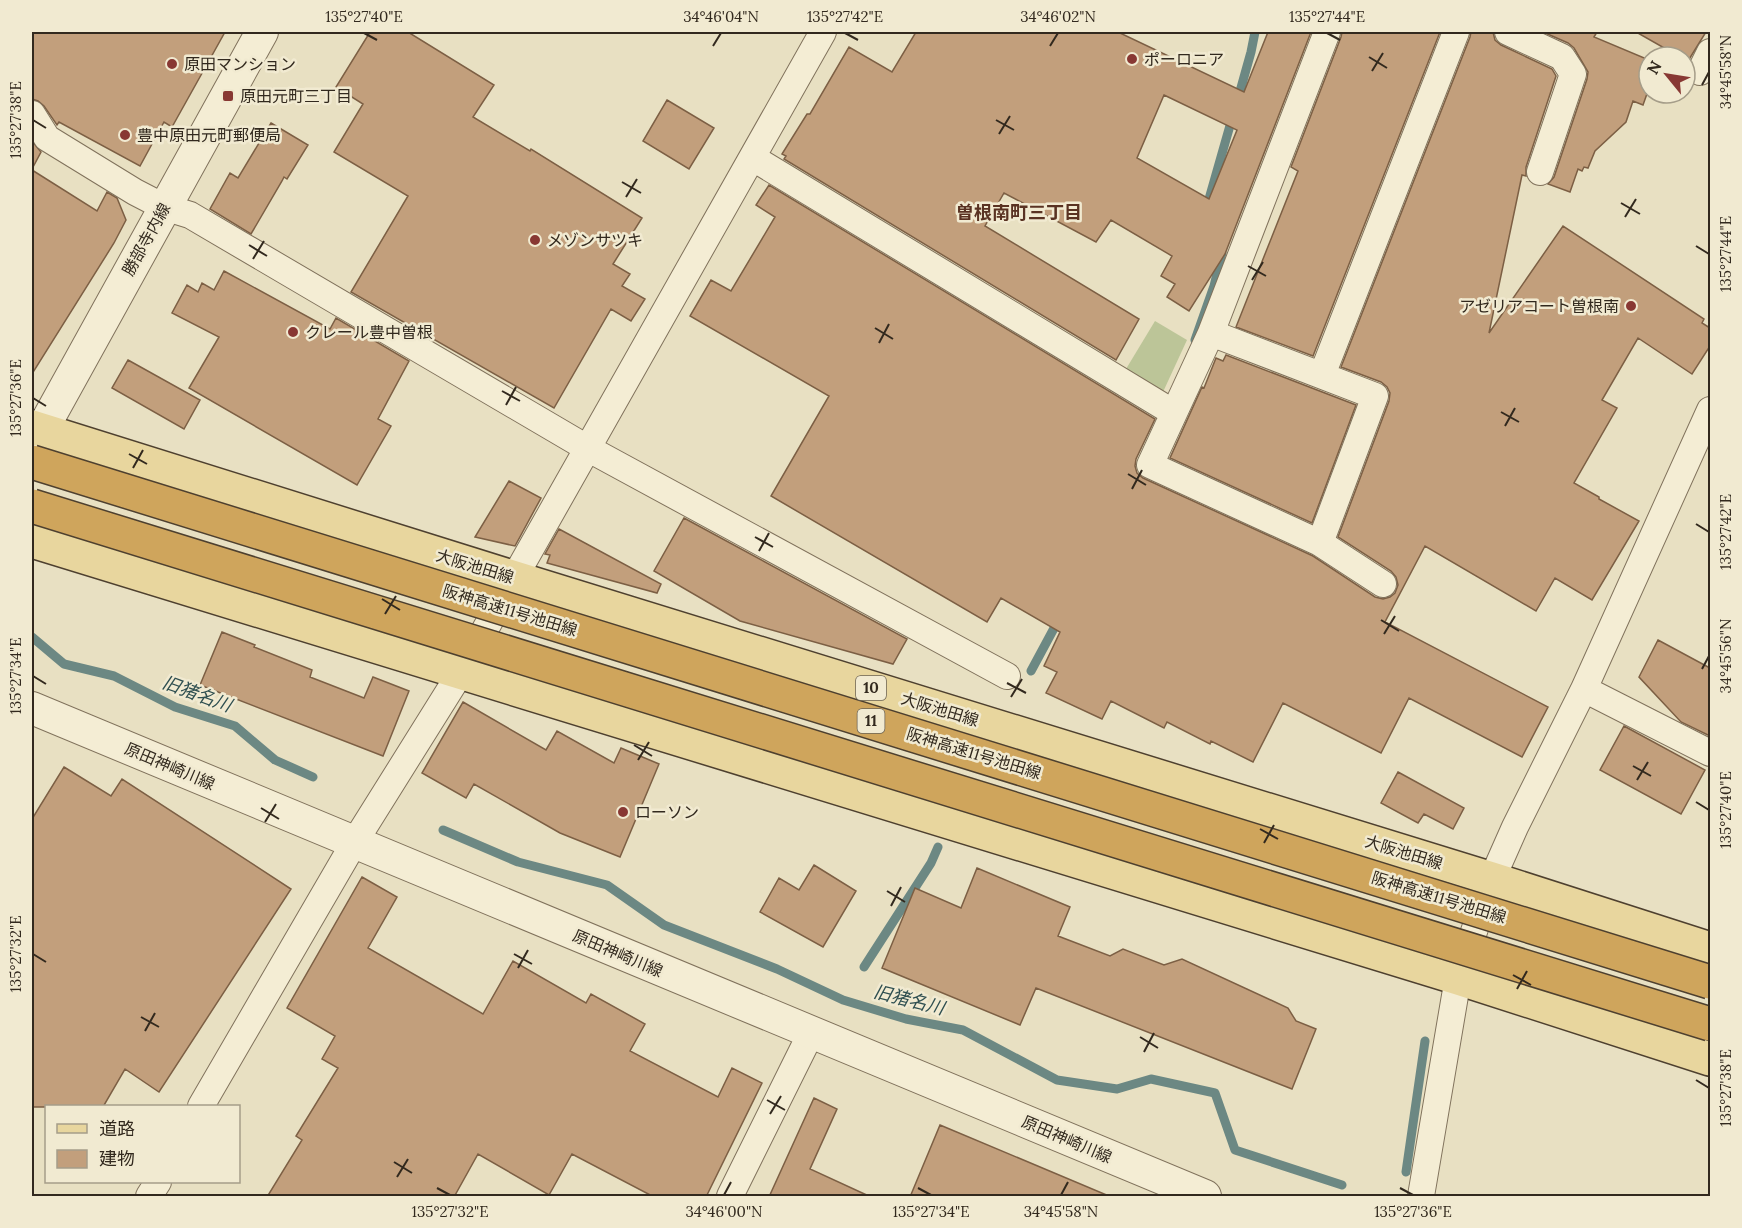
<svg xmlns="http://www.w3.org/2000/svg" width="1742" height="1228" font-family="Lora,'Noto Sans JP',serif">
<style>
.green{fill:#bcc598}
.lines{fill:none;stroke-linecap:round;stroke-linejoin:round}
.stream{stroke:#6c8883;stroke-width:9}
.building{fill:#c29f7c;stroke:#7c5f44;stroke-width:1.5;fill-rule:evenodd}
.minor-casing{stroke:#80725c;stroke-width:28}
.tertiary-casing{stroke:#80725c;stroke-width:34}
.primary-casing{stroke:#4e402f;stroke-width:36}
.minor{stroke:#f4edd4;stroke-width:26}
.tertiary{stroke:#f4edd4;stroke-width:32}
.primary{stroke:#e8d69e;stroke-width:33}
.motorway-bridge-casing{stroke:#4e402f;stroke-width:36;stroke-linecap:butt}
.motorway-bridge{stroke:#cfa55c;stroke-width:33}
.ticks{fill:none;stroke:#32291e;stroke-width:2}
.poi-dot{fill:#883833;stroke:#f1ead1;stroke-width:2}
.labels{text-anchor:middle;stroke-width:5;stroke-linejoin:round;paint-order:stroke}
.shield{fill:#f1ead1;stroke:#6b6354;stroke-width:1.5}
.shield-label{font-size:15px;font-weight:bold;fill:#32291e}
.poi-label{font-size:16px;fill:#32291e;stroke:#f1ead1;text-anchor:start}
.street-label{font-size:16px;fill:#32291e;stroke:#f1ead1}
.neighbourhood-label{font-size:18px;font-weight:bold;fill:#593222;stroke:#f1ead1}
.water-label{font-size:18px;font-style:italic;fill:#2f4f50;stroke:#f1ead1}
.neatline{fill:none;stroke:#32291e;stroke-width:2}
.ticks-label{font-size:15px;text-anchor:middle;fill:#32291e}
</style>
<rect width="100%" height="100%" fill="#e8e0c2"/>
<!-- green -->
<path class="green" d="M1155,321L1187,340L1163,392L1126,369Z"/>
<g class="lines">
<!-- stream -->
<path class="stream" d="M1237,102L1251,52L1255,32
M1208,208L1207,206L1233,115
M1195,340L1214,286L1222,253
M32,637L64,664L114,676L175,707L235,726L275,760L313,777
M1031,671L1059,619
M443,830L518,862L607,885L664,925L777,969L843,1000L906,1019L963,1030L1057,1080L1117,1089L1151,1079L1215,1093L1235,1150L1342,1185
M864,967L931,863L938,847
M1406,1172L1425,1041"/>
</g>
<!-- building -->
<path class="building" d="M32,32H225L172,127L164,122L140,166L59,122L57,125L44,106L38,101L32,99Z
M370,32H408L494,85L473,117L530,151L531,149L642,218L613,264L630,274L622,286L645,299L631,321L611,309L554,408L351,292L408,196L334,152L363,104L336,87Z
M916,32H1118L1244,92L1268,32H1311L1225,254L1189,311L1167,297L1175,284L1161,276L1172,256L1111,220L1096,242L1004,193L985,226L1139,319L1116,360L784,159L786,156L782,154L807,114H810L849,47L892,72ZM1164,95L1237,130L1209,199L1137,158Z
M1342,32H1440L1313,356L1236,327L1298,171L1291,167L1341,37Z
M1471,32H1493L1495,40L1501,45L1552,69L1556,76L1526,167V176L1522,175L1489,333L1563,226L1704,319L1702,323L1710,328V346L1692,374L1638,338L1602,400L1617,408L1574,483L1599,497V499L1639,521L1592,600L1555,578L1536,611L1425,546L1385,622L1548,707L1522,757L1409,698L1381,753L1283,703L1253,762L1211,741L1210,744L1167,722L1164,728L1111,701L1102,719L1046,693L1057,672L1044,666L1060,632L1001,598L987,622L771,496L829,396L690,316L711,280L731,291L775,217L756,205L769,185L1155,419L1136,459L1135,466L1137,473L1143,478L1313,556L1375,597L1383,599L1390,597L1395,593L1398,585L1396,577L1391,571L1338,537L1389,401L1390,393L1387,387L1381,382L1341,367L1470,37Z
M1543,32H1597L1594,37L1649,60V88L1643,105L1633,101L1626,122L1595,151L1588,168L1584,167L1582,171L1578,169L1570,192L1548,184L1554,177L1587,79L1588,72L1574,48L1568,43Z
M1636,32H1706L1688,61L1685,60V57H1680Z
M667,100L714,128L689,169L643,141Z
M271,123L308,145L287,179L284,177L282,181L251,234L210,209L230,173L238,178Z
M32,141L41,152L32,169Z
M32,170L97,211L107,192L117,198L126,220L114,243L32,374Z
M224,271L330,329L336,318L409,361L378,419L391,426L357,485L189,388L219,337L172,313L187,285L198,292L202,283L214,290Z
M1226,355L1356,405L1312,523L1170,458L1202,387L1204,388L1216,358L1223,361Z
M128,360L200,400L184,429L112,388Z
M509,481L541,498L515,546L475,537Z
M684,518L907,639L893,664L740,621L654,571Z
M559,529L661,584L657,593L547,563L550,555L545,554Z
M222,632L255,645L254,647L312,670L310,677L364,698L373,677L409,691L383,756L200,685Z
M1658,640L1710,668V736L1681,722L1639,677Z
M463,702L546,750L557,731L614,763L621,748L659,764L620,857L560,833L474,784L466,798L422,773Z
M1624,726L1705,770L1681,814L1600,770Z
M64,767L111,796L122,779L291,889L159,1092L125,1069L103,1107H32V819Z
M1398,772L1464,808L1453,829L1424,814L1418,823L1381,803Z
M814,865L856,891L823,947L760,912L779,878L799,890Z
M977,868L1070,907L1058,936L1110,956L1123,949L1164,965L1182,959L1288,1008L1296,1021L1316,1029L1292,1089L1036,988L1020,1025L882,968L915,888L961,908Z
M362,877L397,897L368,948L483,1014L513,961L586,1003L591,994L645,1024L630,1051L718,1097L732,1068L762,1083L706,1197H654L572,1154L549,1195L478,1154L454,1197H267L302,1140L296,1136L338,1068L322,1059L335,1036L287,1008Z
M814,1098L837,1109L810,1169L871,1197H769Z
M940,1125L1109,1196V1197H910Z"/>
<g class="lines">
<!-- minor casing -->
<g class="minor-casing">
<path id="minor" d="M1327,32L1211,333L1150,465L1320,543L1383,584
M1508,32L1562,57L1573,74L1540,172
M1700,72L1710,52
M32,114L47,138L135,192L164,207L190,215L587,448L1007,676
M753,158L1174,413
M1211,333L1375,396L1320,543
M1322,375L1456,32
M1584,689L1710,753
M201,1106L354,843L461,672L823,32
M149,1196L158,1182
M730,1196L811,1033
M1421,1196L1458,978L1492,879L1515,827L1584,689L1710,410"/>
</g>
<!-- tertiary casing -->
<g class="tertiary-casing">
<path id="tertiary" d="M32,448L262,32
M32,708L1205,1196"/>
</g>
<!-- primary casing -->
<g class="primary-casing">
<path id="primary" d="M32,427L515,578L1492,879L1710,949
M32,541L1458,978L1710,1059"/>
</g>
<!-- minor -->
<use href="#minor" class="minor"/>
<!-- tertiary -->
<use href="#tertiary" class="tertiary"/>
<!-- primary -->
<use href="#primary" class="primary"/>
<!-- motorway-bridge casing -->
<g class="motorway-bridge-casing">
<path id="motorway-bridge" d="M32,462L1710,982
M32,506L1710,1024"/>
</g>
<!-- motorway-bridge -->
<use href="#motorway-bridge" class="motorway-bridge"/>
</g>
<!-- ticks -->
<path class="ticks" d="M364,33L377,40M845,33L858,40M1327,33L1340,40M713,46L721,33M1050,46L1058,33M1369,57L1387,68M1372,71L1383,53M1702,85L1709,72M33,120L46,128M996,120L1014,130M999,134L1010,116M622,182L641,193M626,197L637,179M1621,203L1640,214M1625,217L1636,199M249,245L267,256M1696,246L1709,254M253,259L264,241M1248,266L1266,276M1252,280L1263,262M875,328L893,339M879,343L889,324M502,391L520,401M33,398L46,406M506,405L516,387M1501,412L1519,422M1505,426L1515,408M129,454L147,464M133,468L143,450M1128,474L1146,485M1132,489L1142,470M1696,524L1709,532M755,537L773,547M759,551L769,533M382,599L400,610M385,614L396,596M1381,620L1399,631M1384,634L1395,616M1702,669L1709,656M33,676L46,684M1007,683L1026,693M1011,697L1022,679M634,745L652,756M638,760L649,742M1633,766L1651,776M1637,780L1648,762M1696,802L1709,810M261,808L279,819M265,822L276,804M1260,829L1278,839M1264,843L1274,825M887,891L905,902M891,906L901,887M33,954L46,962M514,954L532,964M518,968L528,950M1513,975L1531,985M1517,989L1527,971M141,1017L159,1027M145,1031L155,1013M1140,1037L1158,1048M1144,1052L1154,1033M1696,1080L1709,1088M767,1100L785,1110M770,1114L781,1096M394,1162L412,1173M397,1177L408,1159M437,1188L450,1195M918,1188L931,1195M1400,1188L1413,1195M724,1195L731,1182M1061,1195L1068,1182"/>
<!-- markers -->
<g class="poi-dot">
<circle cx="1132" cy="59" r="6"/>
<circle cx="172" cy="64" r="6"/>
<rect x="222" y="90" width="12" height="12" rx="3"/>
<circle cx="125" cy="135" r="6"/>
<circle cx="535" cy="240" r="6"/>
<circle cx="1631" cy="306" r="6"/>
<circle cx="293" cy="332" r="6"/>
<circle cx="623" cy="812" r="6"/>
</g>
<g class="labels">
<!-- shield labels -->
<g class="shield">
<rect x="856" y="676" width="30" height="24" rx="4.5"/>
<rect x="857.5" y="709" width="27" height="24" rx="4.5"/>
</g>
<g class="shield-label">
<text x="871" y="693">10</text>
<text x="871" y="726">11</text>
</g>
<!-- poi labels -->
<g class="poi-label">
<text x="1144" y="65">ポーロニア</text>
<text x="184" y="70">原田マンション</text>
<text x="240" y="102">原田元町三丁目</text>
<text x="137" y="141">豊中原田元町郵便局</text>
<text x="547" y="246">メゾンサツキ</text>
<text x="1619" y="312" text-anchor="end">アゼリアコート曽根南</text>
<text x="305" y="338">クレール豊中曽根</text>
<text x="635" y="818">ローソン</text>
</g>
<!-- street labels -->
<g class="street-label">
<text transform="translate(146 239) rotate(-61)" y="6">勝部寺内線</text>
<text transform="translate(475 566) rotate(17)" y="6">大阪池田線</text>
<text transform="translate(510 610) rotate(17)" y="6">阪神高速11号池田線</text>
<text transform="translate(940 709) rotate(17)" y="6">大阪池田線</text>
<text transform="translate(974 753) rotate(17)" y="6">阪神高速11号池田線</text>
<text transform="translate(170 766) rotate(23)" y="6">原田神崎川線</text>
<text transform="translate(1404 852) rotate(17)" y="6">大阪池田線</text>
<text transform="translate(1439 897) rotate(17)" y="6">阪神高速11号池田線</text>
<text transform="translate(618 953) rotate(23)" y="6">原田神崎川線</text>
<text transform="translate(1067 1139) rotate(23)" y="6">原田神崎川線</text>
</g>
<!-- neighbourhood labels -->
<g class="neighbourhood-label">
<text x="1019" y="219">曽根南町三丁目</text>
</g>
<!-- water labels -->
<g class="water-label">
<text transform="translate(197 694) rotate(20)" y="6">旧猪名川</text>
<text transform="translate(909 1000) rotate(14)" y="6">旧猪名川</text>
</g>
</g>
<!-- border -->
<rect width="1742" height="1228" fill="none" stroke="#f1ead1" stroke-width="66"/>
<!-- legend -->
<rect x="45" y="1105" width="195" height="78" fill="#f1ead1" stroke="#a59d89" stroke-width="1.5"/>
<rect x="57" y="1124" width="30" height="9" fill="#e8d69e" stroke="#a59d89" stroke-width="1.5"/>
<text x="99" y="1135" font-size="18" fill="#32291e">道路</text>
<rect x="57" y="1150" width="30" height="18" fill="#c29f7c" stroke="#a59d89" stroke-width="1.5"/>
<text x="99" y="1165" font-size="18" fill="#32291e">建物</text>
<!-- north arrow -->
<g transform="translate(1667 75) rotate(300)"><circle r="28" fill="#f1ead1" stroke="#a59d89" stroke-width="1.5"/>
<path d="M0-4.5L10 22L0 15L-10 22Z" fill="#883833"/>
<text y="-9" font-size="16" font-weight="bold" text-anchor="middle" fill="#32291e">N</text>
</g>
<rect x="33" y="33" width="1676" height="1162" class="neatline"/>
<g class="ticks-label">
<text x="364" y="22">135°27'40"E</text>
<text x="721" y="22">34°46'04"N</text>
<text x="845" y="22">135°27'42"E</text>
<text x="1058" y="22">34°46'02"N</text>
<text x="1327" y="22">135°27'44"E</text>
<text transform="translate(1726 72) rotate(-90)" y="5">34°45'58"N</text>
<text transform="translate(16 120) rotate(-90)" y="5">135°27'38"E</text>
<text transform="translate(1726 254) rotate(-90)" y="5">135°27'44"E</text>
<text transform="translate(16 398) rotate(-90)" y="5">135°27'36"E</text>
<text transform="translate(1726 532) rotate(-90)" y="5">135°27'42"E</text>
<text transform="translate(1726 656) rotate(-90)" y="5">34°45'56"N</text>
<text transform="translate(16 676) rotate(-90)" y="5">135°27'34"E</text>
<text transform="translate(1726 810) rotate(-90)" y="5">135°27'40"E</text>
<text transform="translate(16 954) rotate(-90)" y="5">135°27'32"E</text>
<text transform="translate(1726 1088) rotate(-90)" y="5">135°27'38"E</text>
<text x="450" y="1217">135°27'32"E</text>
<text x="724" y="1217">34°46'00"N</text>
<text x="931" y="1217">135°27'34"E</text>
<text x="1061" y="1217">34°45'58"N</text>
<text x="1413" y="1217">135°27'36"E</text>
</g>
</svg>
